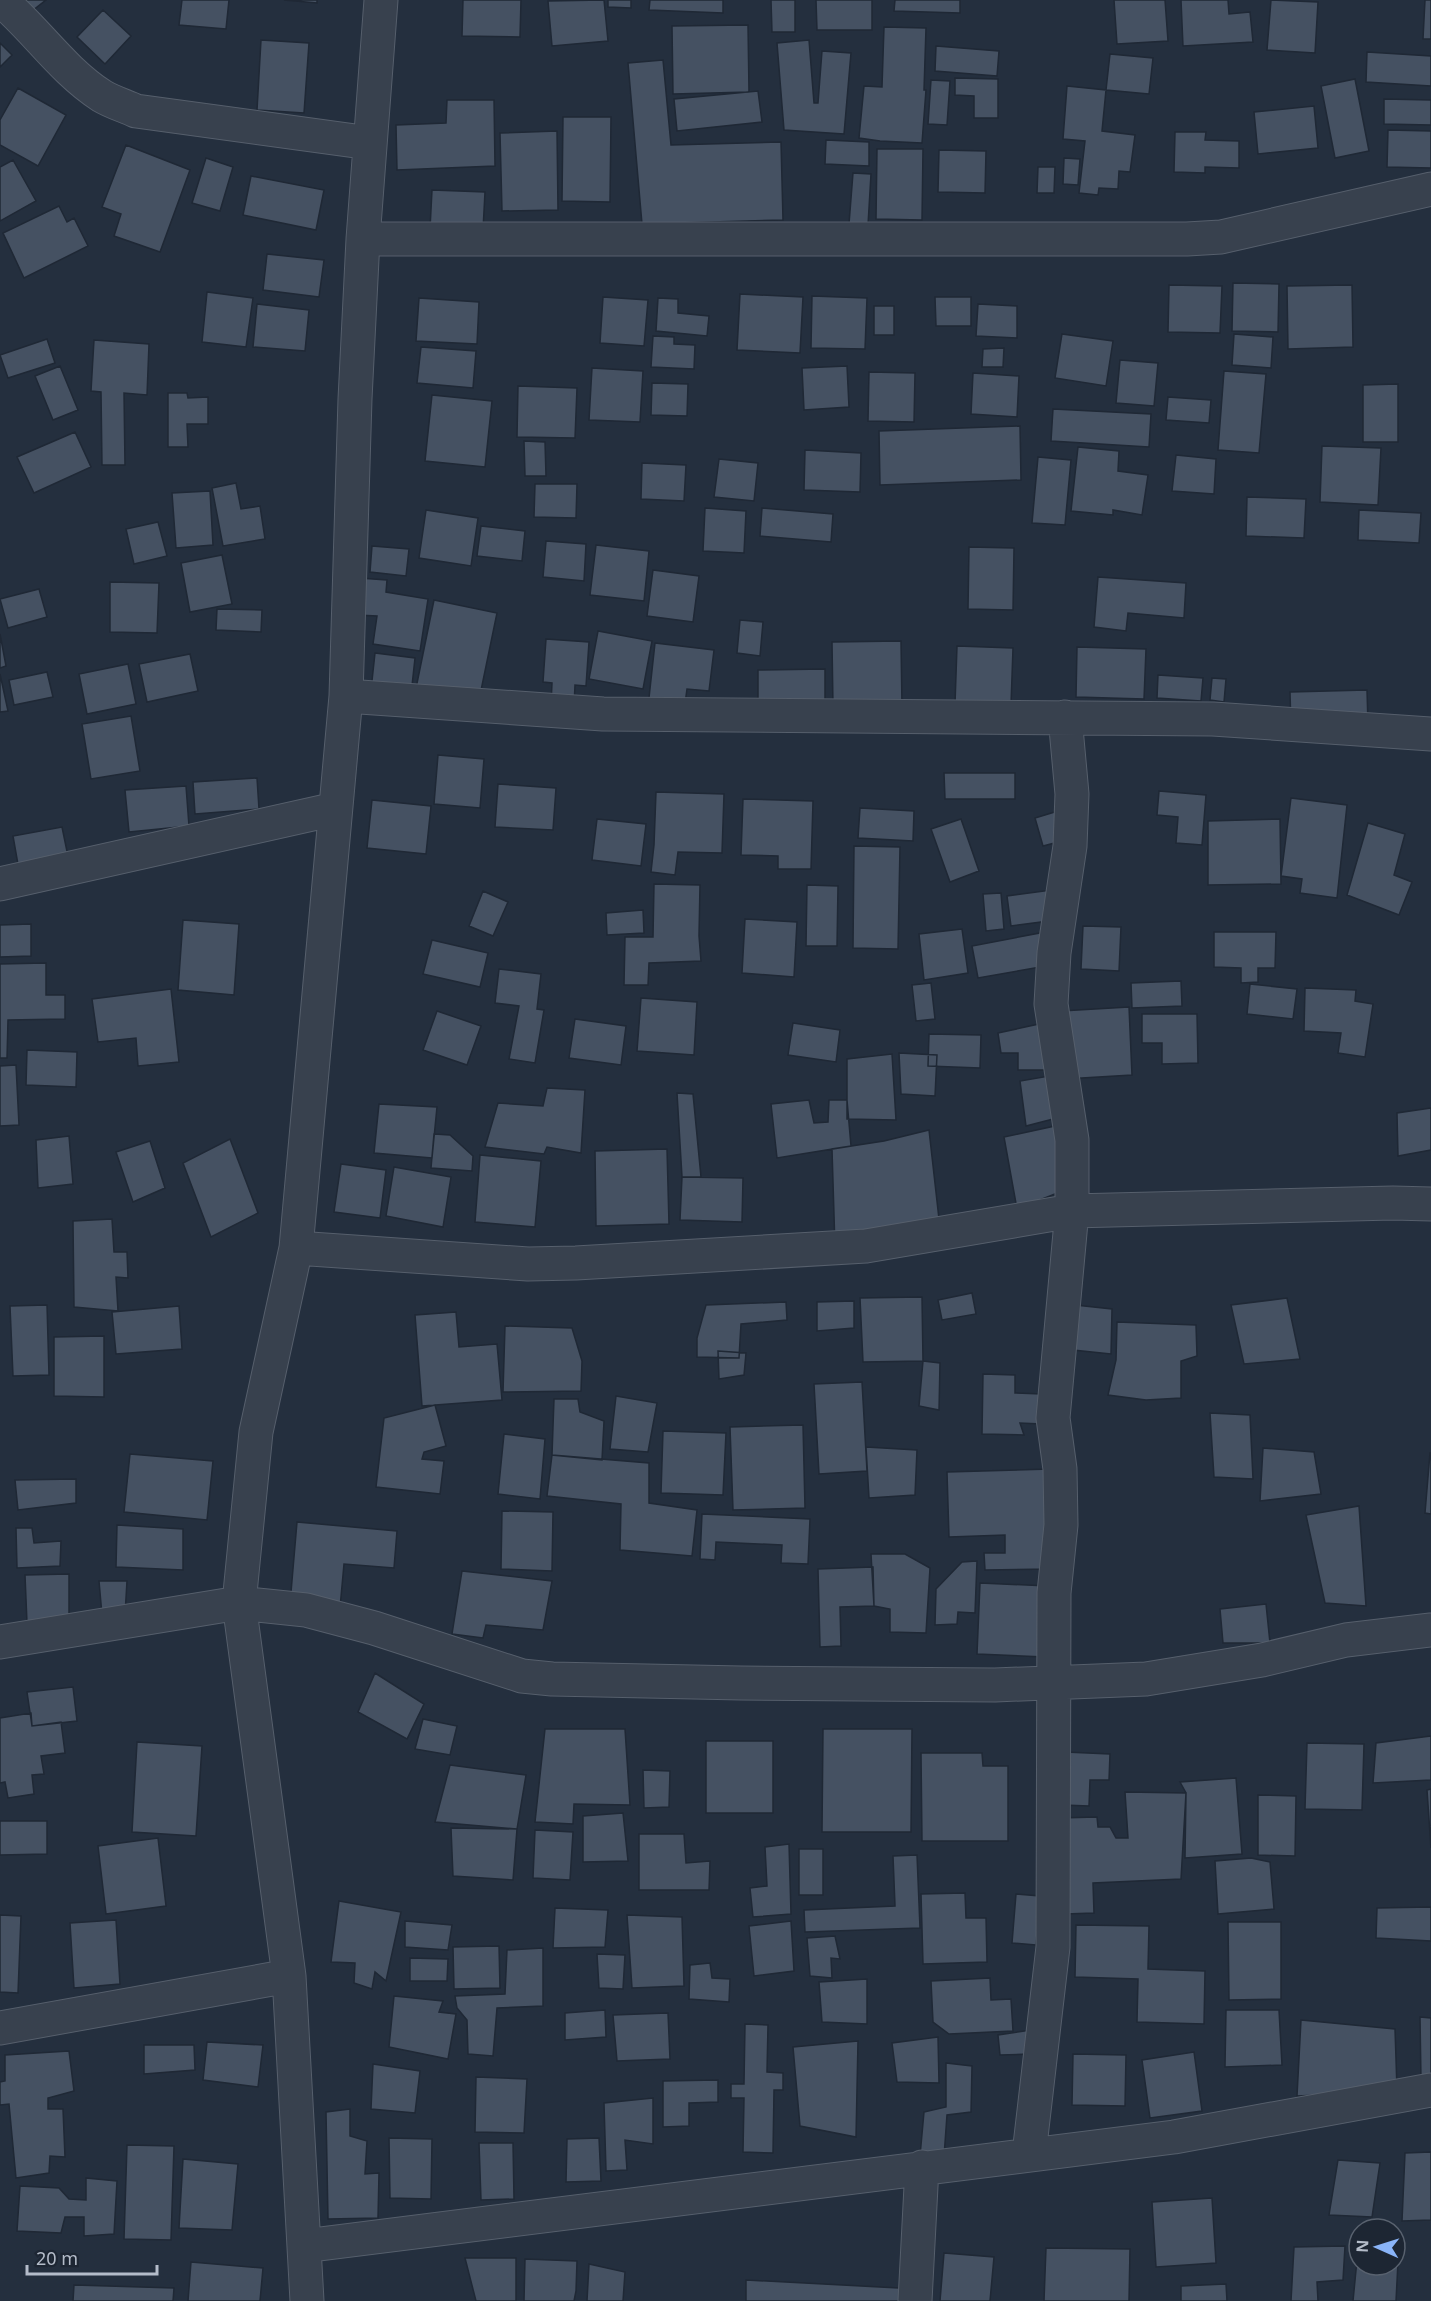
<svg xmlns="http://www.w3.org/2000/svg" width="1431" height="2301" font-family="'Noto Sans',sans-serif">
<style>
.building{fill:#455162;stroke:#1f2835;stroke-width:1.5}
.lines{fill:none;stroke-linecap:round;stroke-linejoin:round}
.minor-casing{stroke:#565f6c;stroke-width:35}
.minor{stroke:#38414e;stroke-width:33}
</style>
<rect width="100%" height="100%" fill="#242f3e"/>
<!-- building -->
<path class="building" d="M10,0H46L23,18Z
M182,0H229L226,29L179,25Z
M284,0H317V3Z
M463,0H521L520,37L462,36Z
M604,0L608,41L552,46L548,1Z
M608,0H631V8L608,7Z
M650,0H723V13L649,10Z
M771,0H795V32H772Z
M816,0H872V30H817Z
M895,0H960V13L894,11Z
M1114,0H1165L1168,41L1117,44Z
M1181,0H1228L1229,14L1250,12L1253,42L1183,46Z
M1271,0L1318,2L1315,53L1267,50Z
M1425,0H1431V39H1423Z
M103,10L131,36L105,64L77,37Z
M748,25L749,92L673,94L672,26Z
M884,27L926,28L924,90H926L922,143L880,141L859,138L864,86L882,87Z
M261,40L309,43L304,113L257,110Z
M809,40L814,103H818L822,51L851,53L844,134L784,130L777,43Z
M0,43L12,55L0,67Z
M936,46L999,51L997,76L935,71Z
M1367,52L1431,56V86L1366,82Z
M1110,54L1153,58L1149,94L1106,90Z
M663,60L671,145L781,142L783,220L642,224L628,63Z
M955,78L998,79V118H974V96L955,95Z
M1355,79L1369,151L1335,158L1321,86Z
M931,80L950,81L947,125L928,124Z
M1067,86L1106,90L1102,131L1135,135L1130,172L1119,171L1118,189L1099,188L1098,195L1079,193L1085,141L1063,139Z
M18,88L66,115L38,166L0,145V120Z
M758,91L762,122L677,131L674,99Z
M1384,99L1431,100V125L1384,124Z
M447,100H494L495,166L397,170L396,125L446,123Z
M1314,106L1318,148L1258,154L1254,112Z
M563,117H611L610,202L562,201Z
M1388,130L1431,131V168L1387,167Z
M557,131L558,210L502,211L500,133Z
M1175,132H1206L1205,140L1239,141V168L1205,167V173L1174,172Z
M826,140L869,142V166L825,164Z
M126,145L190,170L160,252L114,236L121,214L102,207Z
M877,149H923L922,220L876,219Z
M939,150L986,151L985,193L938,192Z
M206,158L233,167L220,211L192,203Z
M1064,158L1080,159L1078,185L1063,184Z
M13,160L36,201L0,221V167Z
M1038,167H1055L1054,193H1037Z
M853,173L871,174L868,225L849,224Z
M251,176L324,190L316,230L243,215Z
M432,190L485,192L483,230L430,229Z
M59,206L67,222L74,218L88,246L24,278L3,233Z
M267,254L324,260L319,297L263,290Z
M1233,283L1279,284L1278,332L1232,331Z
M1169,285L1222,286L1220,333L1168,332Z
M1352,285L1353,347L1288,349L1287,286Z
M207,292L253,298L246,347L202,342Z
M740,294L803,297L800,353L737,350Z
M812,296L867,298L865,349L811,348Z
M603,297L648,300L644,346L600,343Z
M935,297H971V326H936Z
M419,298L479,302L477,344L416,341Z
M658,298L678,299V313L709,316L707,336L656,331Z
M257,304L309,310L305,351L253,347Z
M978,304L1017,306V338L976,336Z
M874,306H894V335H874Z
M1062,334L1113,341L1106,386L1055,378Z
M1234,334L1273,337L1271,368L1232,365Z
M653,336L674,337V344L695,345L694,369L651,367Z
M47,339L55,363L8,378L0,355Z
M94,340L149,344L147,395L124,393L125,465H102L101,392L91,391Z
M421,347L476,351L473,388L417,383Z
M1004,348L1003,367H982L983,349Z
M1120,360L1158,363L1154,406L1116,403Z
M60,366L78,410L53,420L35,376Z
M847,366L849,407L804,410L802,368Z
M592,368L643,371L640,422L589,420Z
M1224,371L1266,374L1259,453L1218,450Z
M869,372L915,373L914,422L868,421Z
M973,373L1019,376L1017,417L971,414Z
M652,383L688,384L687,416L651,415Z
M1398,384V442H1363V385Z
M518,386L577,388L575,438L517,437Z
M168,393H187L188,398L208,397V424H187L188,447H168Z
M432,395L492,401L485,467L425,461Z
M1168,397L1211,400L1209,423L1166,420Z
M1053,409L1151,414L1149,447L1051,441Z
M1020,426L1021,480L880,485L879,431Z
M75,432L91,467L34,493L17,457Z
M524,441L545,442L546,476H525Z
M1322,446L1381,448L1378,505L1320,502Z
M1078,447L1119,451L1118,471L1148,475L1142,515L1113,510V515L1071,511Z
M805,450L861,453L860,492L804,490Z
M1176,455L1216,459L1214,494L1172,491Z
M1038,457L1071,460L1065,525L1032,523Z
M719,459L758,463L754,501L714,497Z
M642,463L686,465L684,501L641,499Z
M236,483L241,509L260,506L265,539L223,546L212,488Z
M535,484H577L576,518L534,517Z
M210,491L213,545L176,548L172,493Z
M1247,497L1306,499L1304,538L1246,536Z
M705,508L746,511L744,553L703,551Z
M762,508L833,514L831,542L760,536Z
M426,510L478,518L471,566L419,558Z
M1359,510L1421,513L1419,543L1358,540Z
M158,522L167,556L134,564L126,529Z
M481,526L525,531L522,561L477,556Z
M546,541L586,544L584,581L543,577Z
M596,545L649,551L644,601L590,595Z
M372,546L409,549L406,576L370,572Z
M969,547L1014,548L1013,610L968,609Z
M222,555L232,604L190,612L181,563Z
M653,570L699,576L693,622L647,616Z
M1098,577L1186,583L1184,618L1128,613L1126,631L1094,627Z
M359,578L387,580L386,592L428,599L420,651L373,644L377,616L356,615Z
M110,582L159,583L157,633L110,632Z
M39,589L47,617L8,628L0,599Z
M434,600L497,613L478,705L415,693Z
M217,609L262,610L261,632L216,630Z
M740,620L763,622L760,656L737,653Z
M598,631L652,641L643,689L589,679Z
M0,634L6,666L0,668Z
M546,639L589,642L586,686L575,685L574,707L551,705L552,683L543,682Z
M901,641L902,707H833L832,642Z
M655,643L714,650L709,691L687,689L684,711L648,707Z
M957,646L1013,648L1011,705L955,704Z
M1077,647L1146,649L1144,699L1076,697Z
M375,653L415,658L411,695L371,690Z
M190,654L198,691L147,702L139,664Z
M128,664L136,704L87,714L79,674Z
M825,669V710H758V670Z
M47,672L53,697L14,705L9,680Z
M0,674L8,711L0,712Z
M1158,675L1203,678L1201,701L1157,698Z
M1212,678L1226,679L1224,702L1210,700Z
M1367,690L1368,724L1291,727L1290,692Z
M131,716L140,771L91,779L82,724Z
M438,755L484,759L480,808L434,804Z
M944,773H1015V799H945Z
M257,778L259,809L195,814L193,782Z
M498,784L556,788L553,830L495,827Z
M186,786L189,826L129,832L125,790Z
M1159,791L1206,795L1202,845L1176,843L1178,817L1157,815Z
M656,792L724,794L722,853L678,852L675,875L651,872L654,845Z
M1291,798L1347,805L1337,898L1300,893L1302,879L1281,876Z
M743,799L813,801L811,869H778V856L741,855Z
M372,800L431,806L426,854L367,848Z
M860,808L914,811L913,841L858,838Z
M1058,811L1066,840L1043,846L1035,818Z
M597,819L646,824L641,866L592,860Z
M961,819L979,871L950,882L931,829Z
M1280,819L1281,884L1208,885V821Z
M1368,823L1405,834L1394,875L1412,882L1399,915L1347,895Z
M62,827L70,866L20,876L13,836Z
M854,846L900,847L898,949L853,948Z
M654,884L700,885L699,936L701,961L649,963L648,985H624L625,937H653Z
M807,885L838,886L837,946H806Z
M1059,889L1064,919L1011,926L1007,896Z
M483,891L508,902L493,936L469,926Z
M1001,893L1004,929L986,931L983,894Z
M643,910L644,933L607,935L606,913Z
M745,919L797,922L794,977L742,973Z
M183,920L239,924L234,995L178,990Z
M31,924V956L0,957V925Z
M1083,926L1121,927L1119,971L1081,969Z
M962,929L968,973L924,980L919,934Z
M1214,932H1276L1275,968H1258V982L1241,983V968L1214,967Z
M1040,933L1046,966L978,978L972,946Z
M432,940L488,953L480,987L423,974Z
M46,963V995H65V1019L8,1020L7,1058H0V964Z
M499,969L541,974L537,1009L544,1010L535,1063L509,1059L519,1006L495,1003Z
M1181,981L1182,1006L1132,1008L1131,983Z
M931,983L935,1019L916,1021L912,985Z
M1250,984L1297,989L1293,1019L1247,1014Z
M1305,988L1356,990L1355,1001L1373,1004L1365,1057L1338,1053L1341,1033L1304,1031Z
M171,989L179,1062L138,1066L136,1038L98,1042L92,999Z
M641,998L697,1002L694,1055L637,1051Z
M1129,1007L1132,1075L1065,1079L1061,1011Z
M437,1011L481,1026L467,1065L423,1050Z
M1142,1014H1197L1198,1063L1162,1064V1043H1142Z
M575,1019L626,1026L621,1065L569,1058Z
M793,1023L840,1030L836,1062L788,1055Z
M1039,1024L1051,1070H1018V1053H1001L998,1033Z
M929,1034L981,1035L980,1068L928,1066Z
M27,1050L77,1052L76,1087L26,1085Z
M899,1053L937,1055L935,1096L901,1094Z
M892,1054L896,1120L847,1119V1059Z
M16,1065L19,1125L0,1126V1066Z
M1049,1076L1057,1118L1026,1126L1020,1081Z
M547,1088L585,1090L581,1153L547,1147L544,1154L485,1147L498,1103L543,1106Z
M677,1093L693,1094L701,1177H682Z
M809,1100L814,1123L828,1122L829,1100H847L851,1146L777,1158L771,1104Z
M379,1104L437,1107L432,1158L374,1153Z
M1431,1108V1150L1398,1156L1397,1113Z
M1055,1126L1065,1190L1017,1209L1004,1137Z
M929,1130L940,1228L835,1248L832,1149L884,1141Z
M434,1134L450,1135L473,1156L472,1171L431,1168Z
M69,1136L73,1184L38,1188L36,1140Z
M230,1139L258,1213L211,1237L183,1163Z
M150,1141L165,1188L133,1202L116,1152Z
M667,1149L669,1224L596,1226L595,1151Z
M480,1155L541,1161L535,1227L475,1222Z
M341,1164L386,1170L380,1218L334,1212Z
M394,1167L451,1177L443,1227L386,1216Z
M682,1177L743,1178L742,1222L680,1220Z
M112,1219L114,1252H127L128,1278L116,1277L118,1311L74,1307L73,1221Z
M972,1293L976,1314L942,1320L938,1300Z
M922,1297L923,1361L863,1362L860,1298Z
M1287,1298L1300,1359L1244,1364L1231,1305Z
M854,1301V1328L817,1331V1302Z
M786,1302L787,1320L741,1324L739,1358L697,1357V1338L706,1305Z
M47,1305L49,1375L13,1376L10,1306Z
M1075,1305L1112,1309L1111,1354L1073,1350Z
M179,1306L182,1349L116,1354L112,1312Z
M456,1312L459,1347L497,1344L502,1400L422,1406L415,1315Z
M1117,1322L1196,1325L1197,1356L1181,1361V1398L1146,1400L1108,1395L1116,1360Z
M505,1326L572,1328L582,1361L581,1391L503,1392Z
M104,1336V1397L54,1396V1337Z
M718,1351L746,1353L744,1375L719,1379Z
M923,1361L940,1363L939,1410L919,1406Z
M983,1374L1015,1375V1393L1042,1394V1424L1020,1423L1024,1435L982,1434Z
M862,1382L867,1471L819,1474L814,1384Z
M616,1396L657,1403L648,1452L610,1449Z
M554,1399H578L580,1412L604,1421L602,1460L552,1455Z
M435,1405L446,1446L424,1452L422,1459L444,1461L440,1494L376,1487L384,1418Z
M1210,1413L1250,1415L1253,1479L1214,1477Z
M803,1425L805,1508L733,1510L730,1427Z
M663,1431L726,1433L723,1495L661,1493Z
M504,1434L545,1439L540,1499L498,1494Z
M866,1447L917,1450L915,1495L869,1498Z
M1263,1448L1314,1452L1321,1494L1260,1501Z
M1430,1453H1431V1514L1425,1513Z
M130,1454L213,1461L207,1520L124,1512Z
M552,1455L649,1463V1503L697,1510L692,1556L620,1550L621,1504L547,1496Z
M1050,1469L1052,1569L985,1570L984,1553H1005V1535L949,1537L947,1472Z
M76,1479V1503L18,1510L15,1480Z
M1359,1506L1366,1606L1325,1603L1306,1515Z
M502,1511L553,1512L552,1571L501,1569Z
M702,1514L810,1519L808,1564L781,1563L782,1545L716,1542L715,1560L700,1559Z
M297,1522L397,1531L394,1568L344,1564L340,1608L290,1604Z
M117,1525L183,1529V1570L116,1567Z
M16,1528H32L34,1543L61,1541L60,1566L17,1568Z
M871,1554H905L930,1568L926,1633L890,1632V1609L874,1606Z
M977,1561L975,1613L958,1612L957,1624L935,1625L936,1589L962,1562Z
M873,1567L874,1606L840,1607L841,1646L820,1647L818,1569Z
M462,1571L552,1581L543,1630L486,1625L483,1638L452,1634Z
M69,1574V1622L27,1623L25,1575Z
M99,1581H127L125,1615H102Z
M980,1583L1048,1586L1045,1657L977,1654Z
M1266,1604L1270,1643H1223L1220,1609Z
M375,1673L424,1704L407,1739L358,1712Z
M73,1687L77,1721L32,1726L27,1692Z
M31,1713L32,1726L61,1722L65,1753L41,1756L44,1774L32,1775L34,1794L8,1798L5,1782L0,1783V1718Z
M423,1719L457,1726L450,1755L415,1749Z
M545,1729H625L630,1805L574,1804L573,1824L535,1822Z
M823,1729H912L911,1832H822Z
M1431,1736V1780L1373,1783L1376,1743Z
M706,1741H773V1813H706Z
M137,1742L202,1746L196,1836L132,1832Z
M1307,1743L1364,1744L1362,1810L1305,1809Z
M1065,1752L1110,1754L1109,1780H1090L1089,1806L1063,1805Z
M921,1753H982L983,1766H1008V1841H922Z
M450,1765L526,1775L517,1829L435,1822Z
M643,1770L670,1771L669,1807L644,1808Z
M1236,1778L1242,1854L1185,1858L1186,1793L1180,1782Z
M1431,1789V1848L1427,1790Z
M1125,1792L1186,1793L1181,1879L1093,1883L1094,1913L1065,1914L1059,1818L1097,1817L1098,1827H1110L1116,1838H1128Z
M1258,1795L1296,1796L1295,1856L1258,1855Z
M623,1813L628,1861L583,1862V1816Z
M0,1821H47V1854L0,1855Z
M451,1828L517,1829L513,1880L453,1876Z
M535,1830L573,1832L570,1880L533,1878Z
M639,1834H684L686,1863L710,1861L709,1890H639Z
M158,1838L166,1906L106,1914L98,1846Z
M789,1844L791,1914L753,1917L750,1888L767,1886L765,1847Z
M799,1849H823V1895H799Z
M917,1855L920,1928L805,1932L804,1910L895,1906L893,1856Z
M1251,1858L1270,1862L1274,1909L1218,1914L1215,1861Z
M965,1893L966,1918H986L987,1962L923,1964L921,1894Z
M1016,1894L1040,1896L1036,1945L1012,1943Z
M339,1901L401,1912L386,1981L375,1972L372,1989L354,1983L355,1963L331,1962Z
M1431,1907V1941L1376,1938L1377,1908Z
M555,1908L608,1910L605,1947L553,1948Z
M0,1915L21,1916L18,1993L0,1992Z
M627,1915L682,1917L684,1986L632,1988Z
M116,1920L120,1984L74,1988L70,1923Z
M405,1921L452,1925L448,1950L405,1947Z
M791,1921L794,1971L754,1976L749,1926Z
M1228,1922H1281V1999L1229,2000Z
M1076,1925L1149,1926L1148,1969L1205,1971L1204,2024L1137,2022L1138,1979L1075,1977Z
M835,1936L840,1959L831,1958L832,1978L810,1976L807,1938Z
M499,1946L500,1988L454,1989L453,1947Z
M543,1948V2006L497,2008L493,2056L468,2054L467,2020L457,2008L455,1996L505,1994L507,1950Z
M597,1954L625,1955L623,1989L599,1988Z
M410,1958L448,1959L447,1981H410Z
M710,1963L712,1978L730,1979L729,2002L689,1999L690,1965Z
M990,1978L991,2000L1011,1999L1013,2031L949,2034L933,2022L931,1981Z
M867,1979V2024L822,2022L819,1982Z
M394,1996L443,2001L439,2012L456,2014L448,2059L389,2047Z
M605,2010L606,2037L565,2040V2013Z
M1226,2010H1279L1282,2065L1225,2067Z
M668,2013L670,2059L617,2061L613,2015Z
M1420,2017L1431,2018V2081L1421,2080Z
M1301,2020L1395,2029L1397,2089L1344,2094L1297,2096Z
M745,2024L768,2025L767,2072L783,2073V2090H774L773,2153L743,2152L744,2098H731V2084H744Z
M1031,2030L1030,2054L1000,2055L998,2035Z
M938,2037L939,2083L897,2082L892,2043Z
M858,2041L856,2137L800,2126L793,2047Z
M207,2042L263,2045L258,2087L203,2080Z
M144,2045H194L195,2070L144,2074Z
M69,2051L74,2091L48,2098V2109H63L65,2157L50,2156L49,2173L16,2178L9,2104L0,2105V2082L5,2081V2055Z
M1194,2052L1202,2111L1150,2118L1142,2060Z
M1073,2054L1126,2055L1125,2106L1072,2105Z
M946,2063L972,2066L971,2112L947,2115L944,2157L920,2156L924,2112L946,2107Z
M373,2064L420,2071L415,2113L371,2109Z
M476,2077L527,2079L524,2133L475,2132Z
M718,2080V2102L689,2103V2126L663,2127V2081Z
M653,2098V2144L625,2140L627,2170L606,2171L604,2103Z
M350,2109V2136L367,2141L365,2174L379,2173L378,2218L328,2219L326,2112Z
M389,2138L432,2139L431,2199L390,2198Z
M599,2138L601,2181L566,2182L567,2139Z
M479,2143H513L514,2199L481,2200Z
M127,2145L174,2146L171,2240L124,2239Z
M1431,2152V2220L1402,2221L1405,2153Z
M183,2159L238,2164L232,2230L179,2228Z
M1338,2160L1380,2163L1372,2217L1329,2215Z
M86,2178L117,2181L114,2234L84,2236V2217H65L61,2233L17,2231L20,2186L59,2188L69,2199L86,2200Z
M1212,2198L1216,2263L1156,2267L1152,2202Z
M1345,2246L1343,2280L1317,2282L1318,2301H1291L1294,2247Z
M1046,2248L1130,2249L1129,2301H1044Z
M944,2253L994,2257L990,2301H940Z
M465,2258H516V2301H476Z
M525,2259L577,2261L576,2291L574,2301H524Z
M1357,2260H1359V2265H1395V2262H1398L1396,2301H1353Z
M191,2262L263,2268L260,2301H188Z
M589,2264L625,2272L623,2301H587Z
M746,2280L899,2288V2301H746Z
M1226,2284L1227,2301H1181V2286Z
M74,2285L174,2288L173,2301H73Z"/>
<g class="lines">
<!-- minor casing -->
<g class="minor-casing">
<path id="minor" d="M1,0C36,30 63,71 102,96C112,102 125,106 136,111L370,143
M363,239H1187L1221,237L1431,189
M346,696L603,714L1213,719L1431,734
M0,884L335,809
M296,1248L528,1264L576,1263L866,1246L1072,1211L1393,1203L1431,1204
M0,1642L239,1603L306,1610L374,1628L522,1676L552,1679L741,1683L995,1685L1146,1679L1262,1660L1346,1640L1431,1630
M0,2028L289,1976
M1029,2154L1053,1947L1054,1593L1061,1525L1060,1469L1053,1418L1072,1211V1140L1051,1004L1054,953L1070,846L1072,794L1065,717
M304,2246L1174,2137L1431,2090
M307,2301L289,1976L239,1603L256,1432L296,1248L346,696L355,399L363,239L381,0
M915,2301L922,2167"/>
</g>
<!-- minor -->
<use href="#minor" class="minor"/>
</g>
<!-- north arrow -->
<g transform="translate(1377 2247) rotate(273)"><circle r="28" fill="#1d2633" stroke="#59626f" stroke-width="1.5"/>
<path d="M0-4.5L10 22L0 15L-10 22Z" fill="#8ab4f8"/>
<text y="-9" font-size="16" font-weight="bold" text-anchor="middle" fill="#b4bcc9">N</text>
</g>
<!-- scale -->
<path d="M27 2265v9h130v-9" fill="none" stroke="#b4bcc9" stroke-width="3"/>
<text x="36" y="2265" font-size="18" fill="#b4bcc9" stroke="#1d2633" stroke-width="4.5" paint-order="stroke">20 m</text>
</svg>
